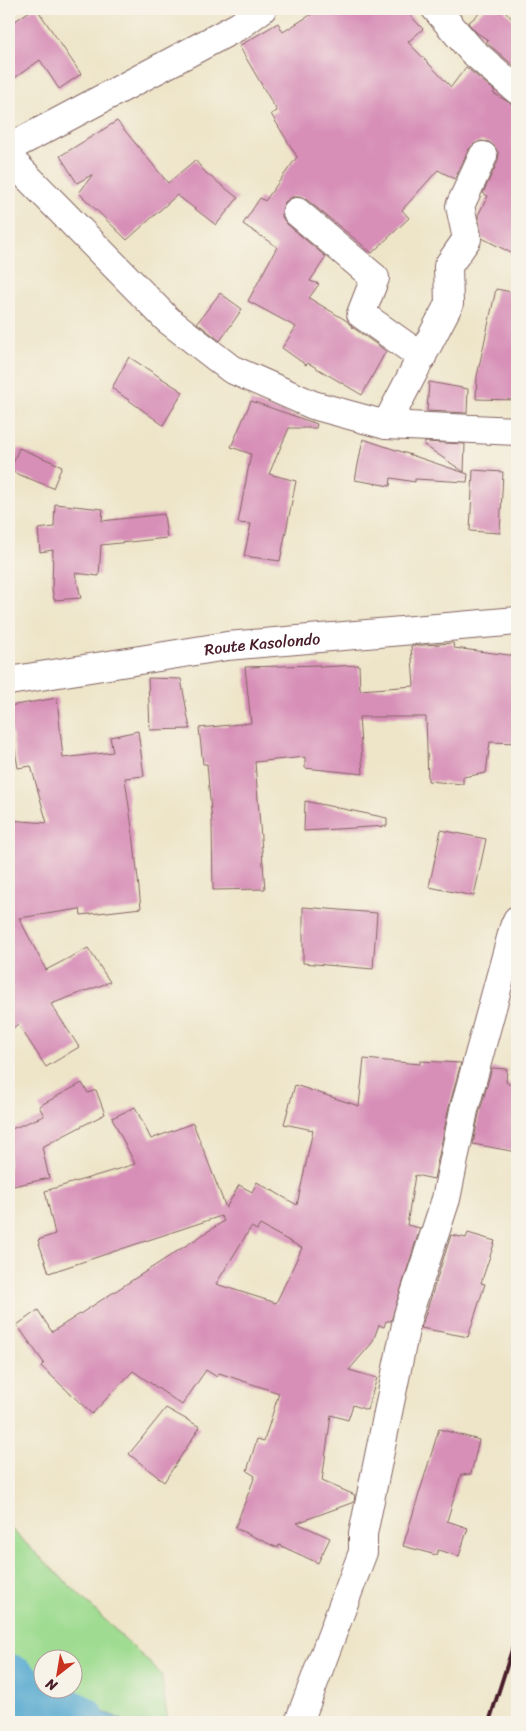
<svg xmlns="http://www.w3.org/2000/svg" width="526" height="1731" font-family="Sriracha,sans-serif">
<style>
.green{fill:#9fdc91;stroke:#747e5e;fill-rule:evenodd}
.water{fill:#54a9d0;stroke:#4f647e}
.lines{fill:none;stroke-linecap:round;stroke-linejoin:round}
.river{stroke:#54a9d0;stroke-width:56}
.building{fill:#d78eb7;fill-rule:evenodd}
.minor-casing{stroke:#836462;stroke-width:30}
.minor{stroke:#fff;stroke-width:28}
.rail{stroke:#4a1f2b;stroke-width:4}
.labels{text-anchor:middle;stroke-width:4;stroke-linejoin:round;paint-order:stroke}
.street-label{font-size:16px;fill:#4a1f2b;stroke:#f7f3e8}
</style>
<rect width="100%" height="100%" fill="#f7f3e8"/>
<filter id="ink" filterUnits="userSpaceOnUse"><feTurbulence type="fractalNoise" baseFrequency=".02" numOctaves="2"/><feDisplacementMap in="SourceGraphic" scale="10" xChannelSelector="R" yChannelSelector="G"/><feConvolveMatrix kernelMatrix="1 2 1 2 8 2 1 2 1" color-interpolation-filters="sRGB"/></filter>
<filter id="wash" filterUnits="userSpaceOnUse"><feTurbulence type="fractalNoise" baseFrequency=".0096" numOctaves="4" result="noise"/><feDisplacementMap in="SourceGraphic" scale="20" xChannelSelector="R" yChannelSelector="G"/><feGaussianBlur stdDeviation="1.12" result="paint"/><feColorMatrix in="noise" values="0 0 0 0 0 0 0 0 0 0 0 0 0 0 0 0 0 1.4 0 .05"/><feComposite in="paint" operator="in"/></filter>
<g filter="url(#wash)">
<rect width="100%" height="100%" fill="#eee5c9"/>
<!-- green -->
<path class="green" d="M9,1527L161,1674L168,1722H9ZM42,1658H72V1688H42Z"/>
<!-- water -->
<path class="water" d="M28,1697L110,1714L126,1722H58Z"/>
<g class="lines">
<!-- river -->
<path class="river" d="M9,1682L28,1697L78,1722"/>
</g>
<g id="blocks">
<!-- building -->
<path class="building" d="M33,9H37L81,74L59,89L40,60L9,82V25Z
M320,9H404L423,29L408,42L451,87L466,67L495,91L493,93L517,107V256L482,238L478,215L488,196L483,193L497,163L499,155L495,147L489,142L481,141L474,144L469,149L455,179L438,170L402,210L409,218L372,253L307,200L299,197H292L285,202L282,210V217L287,224L326,257L310,281L319,284L309,298L347,321L352,327L386,351L362,395L308,363L306,365L282,348L296,327L248,301L277,247L243,224L260,198L265,201L297,157L271,114L277,111L239,46L278,23L283,32Z
M485,9H503L517,24V64L515,67L486,42L488,40L476,32L468,23Z
M117,121L168,183L195,160L206,173L238,198L216,225L177,195L127,240L79,193L93,174L77,183L60,156Z
M496,289L517,293L516,400L476,399L477,376Z
M220,293L242,309L220,341L197,323Z
M129,357L183,392L163,425L112,388Z
M429,382L468,389L467,413L427,411Z
M251,401L317,424L316,428H289L269,474L296,481L280,561L244,556L251,524L238,523L251,454L231,447Z
M363,439L468,474L467,482L415,479V482L391,478L390,486L355,480Z
M425,442L465,444L464,472L424,445Z
M19,448L62,466L53,488L10,471Z
M473,470L503,472L500,533L470,531Z
M55,504L103,509L102,521L164,514L167,538L101,545L99,576L75,573L81,598L54,600L52,588L53,550L40,552L38,529L54,527Z
M453,643L454,648L517,656V743L490,742L486,773L463,777V784L428,781L426,717H359L363,774L305,768V757L255,762L265,889L213,890L212,823L207,764H203L199,728L251,723L245,667L320,665V667L359,665L360,690L414,686L411,646Z
M148,678L181,679L190,729L150,730Z
M57,698L63,758L113,752L110,737L138,731L144,776L125,778L134,842L141,908L81,915L80,909L19,918L46,970L88,948L110,982L51,1004L79,1047L46,1067L18,1024L9,1032V820L47,823L31,766L18,768L9,715V706Z
M305,801L387,818V826L304,831Z
M441,830L486,839L474,896L429,887Z
M303,907L377,913L373,969L303,963Z
M364,1059L420,1064V1061L461,1063L449,1107L434,1179L415,1175L407,1225L420,1228L391,1321H386L384,1327L379,1325L372,1343L349,1370L377,1378L367,1410L353,1405L348,1420L331,1415L322,1481L355,1495L354,1502L297,1523L330,1538L318,1563L279,1545L278,1548L235,1528L255,1476L247,1471L257,1439L264,1441L279,1393L219,1373L217,1377L206,1370L182,1405L133,1371L92,1414L41,1366L44,1363L17,1325L38,1310L52,1332L224,1221L221,1216L49,1273L38,1240L55,1234L45,1191L135,1164L112,1118L135,1107L151,1139L193,1123L226,1208L239,1185L252,1192L257,1182L272,1191L273,1190V1191L297,1205L313,1130L284,1124L295,1085L359,1106ZM260,1225L302,1248L276,1303L216,1284L251,1227L257,1230Z
M492,1068L507,1069L506,1082L517,1089L515,1113H517V1152L473,1144L479,1114Z
M82,1083L88,1093L96,1090L105,1114L42,1147L49,1178L9,1187V1130L44,1116L39,1106Z
M468,1233L495,1241L481,1283L485,1284L468,1337L421,1328L451,1235L466,1238Z
M166,1408L200,1427L164,1482L129,1454Z
M439,1429L479,1440L471,1474L461,1475L447,1521L468,1528L459,1556L438,1550L436,1555L403,1546Z"/>
</g>
</g>
<g filter="url(#ink)">
<use href="#blocks" fill-opacity="0" stroke="#836462" stroke-width="1"/>
<g class="lines">
<!-- minor casing -->
<g class="minor-casing">
<g id="minor">
<path d="M436,9L472,51L517,90"/>
<path d="M9,148L239,26L262,9"/>
<path d="M9,158L168,320L231,369L313,405L386,425L517,431"/>
<path d="M297,212L375,278L361,314L422,357"/>
<path d="M386,425L449,304L448,266L467,239L460,206L483,156"/>
<path id="s1" d="M9,681L227,646L517,621"/>
<path d="M299,1722L363,1552V1534L408,1315L446,1199L464,1110L514,927L517,920"/>
</g>
</g>
<!-- minor -->
<use href="#minor" class="minor"/>
<!-- rail -->
<path class="rail" d="M489,1722L517,1634"/>
</g>
</g>
<g class="labels">
<!-- street labels -->
<g class="street-label">
<text dy="6" stroke="none"><textPath href="#s1" startOffset="256">Route Kasolondo</textPath></text>
</g>
</g>
<!-- margin -->
<rect width="526" height="1731" fill="none" stroke="#f7f3e8" stroke-width="30"/>
<!-- north arrow -->
<g transform="translate(58 1674) rotate(211)"><circle r="24" fill="#f7f3e8" stroke="#b29e9c"/>
<path d="M0-4L9 19L0 12L-9 19Z" fill="#c8321e"/>
<text y="-8" font-size="14" font-weight="bold" text-anchor="middle" fill="#4a1f2b">N</text>
</g>
</svg>
